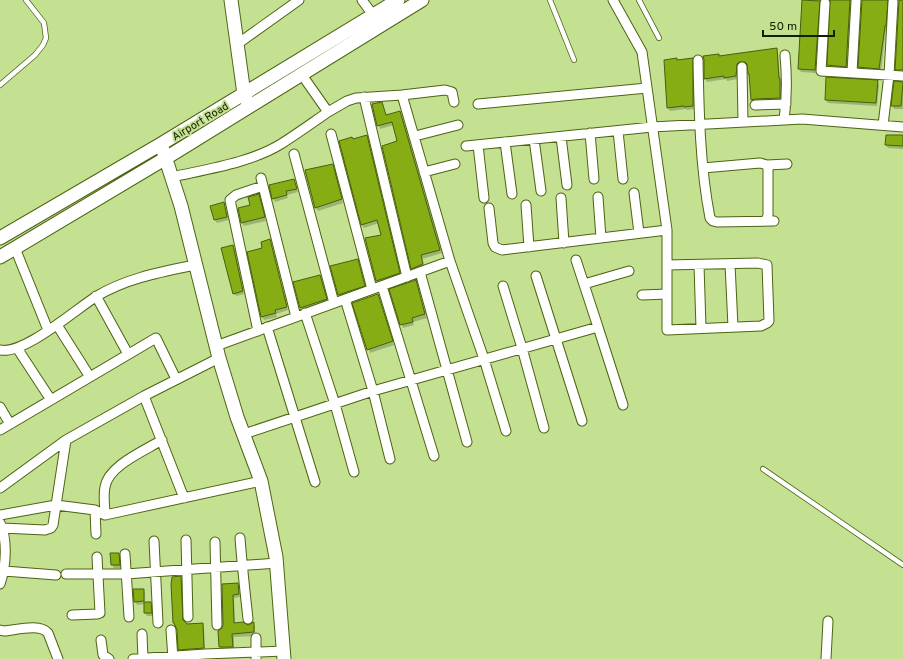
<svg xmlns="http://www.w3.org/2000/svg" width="903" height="659" font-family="Overpass,sans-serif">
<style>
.shadow{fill:#0003}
.building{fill:#87ad14;stroke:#495f0b}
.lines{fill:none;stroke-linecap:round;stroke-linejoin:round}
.lane-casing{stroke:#4d6412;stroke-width:6}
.street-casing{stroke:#4d6412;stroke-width:11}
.secondary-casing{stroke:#4d6412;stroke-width:15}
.lane{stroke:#fff;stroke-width:4.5}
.street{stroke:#fff;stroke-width:9}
.secondary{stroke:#fff;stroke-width:13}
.labels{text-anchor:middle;stroke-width:4;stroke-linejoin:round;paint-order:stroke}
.street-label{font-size:11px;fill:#141d00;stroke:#c4e091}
</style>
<rect width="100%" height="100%" fill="#c4e091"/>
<!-- shadow -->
<path class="shadow" d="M804,0H854L848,70L830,68L828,65L831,1H825L820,6L816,73L801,72L799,69Z
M862,0H892L887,29H886L881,72L861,70L859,67Z
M776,50L778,53L780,80L782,82L781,101L754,103L752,100L750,76L747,65H741L738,67V79L727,81L726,79L707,82L705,78L719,57Z
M676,59L678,61L692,59L694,62V109L687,110L686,109L670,111L668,108Z
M827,78L877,81L879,85L877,106L828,103L826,100Z
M895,82H903V109H894L892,105Z
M373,105L386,116L400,112L402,116L442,253L422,259L425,268L414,272L412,268L399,142L394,125L380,129Z
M903,136V149L888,148L886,145Z
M367,137L368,140L401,276L379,284L366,238L382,235L379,223L364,228L362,225L353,140Z
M332,165L343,203L318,211L316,208Z
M294,180L298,192L287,195L288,198L275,202L273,198Z
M258,195L266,221L244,226L242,223Z
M224,203L229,220L217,223L215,220Z
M270,240L288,310L276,314L277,317L264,320L262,317L264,249Z
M233,246L235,249L244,294L236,296L234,293Z
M357,260L366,289L341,298L331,266Z
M320,276L328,303L303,311L295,283Z
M415,281L427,318L413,322L414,325L403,328L391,290Z
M378,295L394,345L370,353L354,303Z
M111,554H119L121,557V568H114L112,565Z
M180,577L182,580L184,622L187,625L203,624L204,628L205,651L181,653L179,650Z
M238,584L239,588L240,597L234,598L235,624L248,626L253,623L255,626V636L234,637V650L222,651L220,647L219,631L223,629L224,625L223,585Z
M143,590L145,593V603H150L152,606L153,616H147L145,613V604L137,605L135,601Z"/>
<!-- building -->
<path class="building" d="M802,0L820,1L815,70L798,69Z
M830,0H850L846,67L827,65Z
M862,0H888L886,26H885L879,69L858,67Z
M899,0H903V70H895Z
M777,48L779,78H780V98L755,99L751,100L749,74H748L747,64L745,62H739L737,64L736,76L724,78V76L704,79V60L703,56L719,54V56Z
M677,58V60L693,58V106L684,107V106L667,108L664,60Z
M826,77L878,80L876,103L825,100Z
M894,81L903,82L901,106H891Z
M382,102L386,115L400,111L440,250L421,255L423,264L411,269L382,146L397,141L392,122L377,126L372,104Z
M367,135L400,273L376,281L365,238L381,235L377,220L361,225L339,141L352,137L353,139Z
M886,135H903V146L885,145Z
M333,164L342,199L315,208L305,170Z
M294,179L297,189L286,191L287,195L272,199L269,185Z
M259,194L265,217L241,223L238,208L250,205L248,197Z
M224,202L227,217L214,220L210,206Z
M270,239L287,307L275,310L276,313L261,317L247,252L262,248L261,242Z
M233,245L243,291L233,294L221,248Z
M358,259L365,286L338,295L330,266Z
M320,275L327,299L300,308L293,282Z
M416,280L425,314L412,318L413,322L400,325L389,289Z
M378,294L393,341L367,350L352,303Z
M110,553H119L120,565H111Z
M181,576L183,620L187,624L203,623L204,648L178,650L177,630L174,623H173L171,584L172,577Z
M238,583L239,594L233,595L234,623L243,622L248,625L254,622V632L232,634L233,647H219L218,631L222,628L223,625L222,584Z
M133,589H144V601L134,602Z
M144,602H151L152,613H144Z"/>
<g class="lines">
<!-- lane casing -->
<g class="lane-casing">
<path id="lane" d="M550,0L574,60
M639,0L659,38
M0,85L35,55L43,45L46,38L44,23L26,0
M763,469L903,565"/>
</g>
<!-- street casing -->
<g class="street-casing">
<path id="street" d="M362,0L373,15
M825,3L821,71L903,76
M236,45L299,0
M698,60C699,113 700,166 710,218L713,221L717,222L774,221
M742,67L743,122
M852,72L856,1
M302,75L328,112L347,101L356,98L402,95L445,90L452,92L454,102
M402,95L450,261L484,359L506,431
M364,97L407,277
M478,104L647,88
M755,105L786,104
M784,120C787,99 787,77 785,55
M883,125L889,75L893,2
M618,131L623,179
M590,133L594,179
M331,134L372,289
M415,136L458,125
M561,137L567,185
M534,139L541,191
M505,142L512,194
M478,145L484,198
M466,146L652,127L802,119L903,127
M294,154L334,303
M767,165L787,164
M703,168L760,163L767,165L768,167V216L765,221
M424,172L455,164
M172,177C207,169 250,163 281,144C297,134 312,123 328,112
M261,178L296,317
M634,193L639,233
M598,197L601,238
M561,198L564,243
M526,205L529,247
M489,208L493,243L495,247L502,250L667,230L642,52L613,0
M667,230C667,263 667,297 667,330L761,326L767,323L769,321L767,265L758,263L667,265
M15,248L48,330
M730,264L733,327
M699,265L701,328
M420,272L467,442
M536,276L582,421
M584,284L629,271
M382,286L434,456
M503,286L522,348L544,428
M642,295L667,294
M96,296L128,354
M345,299L373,391L390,459
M305,313L335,404L354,472
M57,325L90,377
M267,327L315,482
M598,327L623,405
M258,331L230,200L236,195L263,186
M216,346L450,261
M17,348L51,400
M0,350C24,355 76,309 97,296C127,278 161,272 195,265
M144,396L184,498
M0,407L10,424
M0,430L156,338L176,379
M244,434L373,391L598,327L576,260
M0,488L66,440
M95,510L96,534
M0,515L56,505L95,510L105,515L261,481
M105,515C105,506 103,496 105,487C108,466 144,451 162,440
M0,523C8,540 6,567 0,584
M2,528L45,530L51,528L53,525L66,440L144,396L219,358
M240,538C242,565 245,592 248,619
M186,540L188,617
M154,541L158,623
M215,542L217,625
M125,554L129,617
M4,571L56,575
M66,574H126L277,563
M72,615L97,614L100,613L97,557
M0,630L4,631C16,630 40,623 48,633L58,659
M171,630L173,659
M142,634L143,659
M256,638V659
M101,640L103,655L109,659
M133,659L205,654L284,651
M826,659L828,621"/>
</g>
<!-- secondary casing -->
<g class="secondary-casing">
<path id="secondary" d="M231,0L244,94L247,101
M161,144L181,206L219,358L237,417L261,481L276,557L284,659
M0,238L161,144L398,0
M0,257L166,158L422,0"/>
</g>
<!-- lane -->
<use href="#lane" class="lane"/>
<!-- street -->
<use href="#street" class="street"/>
<!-- secondary -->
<use href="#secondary" class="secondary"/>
</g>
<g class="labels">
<!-- street labels -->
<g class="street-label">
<text transform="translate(200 121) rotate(-31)" y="4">Airport Road</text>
</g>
</g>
<!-- scale -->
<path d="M763 30v6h71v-6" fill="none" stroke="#141d00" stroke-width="2"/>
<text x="769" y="30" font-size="12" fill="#141d00" stroke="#c4e091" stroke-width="3" paint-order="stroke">50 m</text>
</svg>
